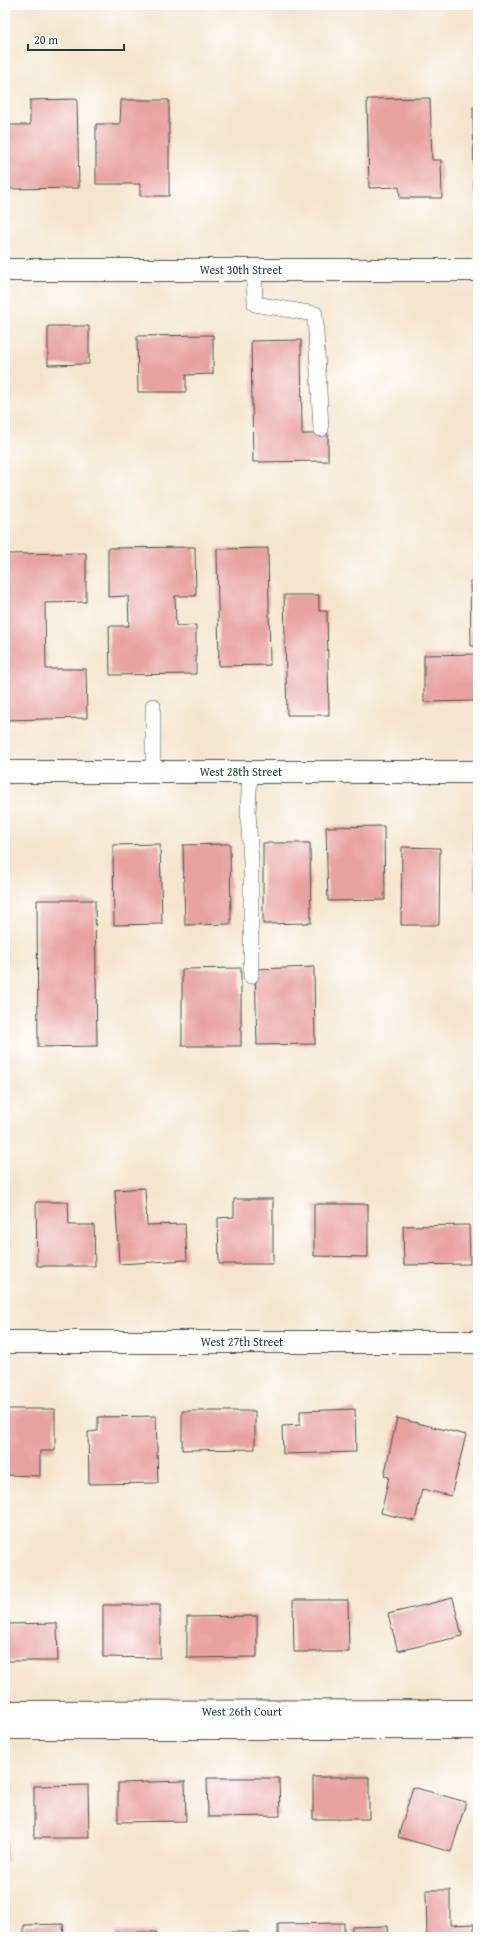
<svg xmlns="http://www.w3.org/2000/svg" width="483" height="1942" font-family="'Gentium Book Plus',serif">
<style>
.building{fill:#e8a2a0}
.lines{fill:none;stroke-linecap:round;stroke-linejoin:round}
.service-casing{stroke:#3f564b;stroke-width:16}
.minor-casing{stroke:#3f564b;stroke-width:24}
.service{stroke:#fff;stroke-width:15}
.minor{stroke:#fff;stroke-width:22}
.labels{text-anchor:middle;stroke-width:3;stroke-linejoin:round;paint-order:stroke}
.street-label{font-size:12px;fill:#1f3d34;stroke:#fff}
</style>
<rect width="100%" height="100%" fill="#fff"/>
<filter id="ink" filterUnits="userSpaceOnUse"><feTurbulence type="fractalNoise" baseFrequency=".025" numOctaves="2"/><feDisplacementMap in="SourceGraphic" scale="8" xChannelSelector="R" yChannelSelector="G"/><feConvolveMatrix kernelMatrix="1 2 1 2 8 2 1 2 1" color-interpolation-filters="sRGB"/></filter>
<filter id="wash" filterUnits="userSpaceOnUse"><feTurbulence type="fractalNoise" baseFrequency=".012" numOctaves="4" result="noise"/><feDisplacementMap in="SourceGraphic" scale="16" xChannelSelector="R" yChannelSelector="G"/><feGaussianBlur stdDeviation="0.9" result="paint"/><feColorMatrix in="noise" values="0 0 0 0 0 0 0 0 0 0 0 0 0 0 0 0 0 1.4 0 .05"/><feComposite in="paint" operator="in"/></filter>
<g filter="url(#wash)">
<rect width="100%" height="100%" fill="#f5e5ce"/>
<g id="blocks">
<!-- building -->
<path class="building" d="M430,98L432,160H441L442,198H400L399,187L369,188L367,99Z
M77,99L79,188L7,189L6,125H30V100Z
M121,100H169V196H140V184H96V124H120Z
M473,107H478V191H474Z
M48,326H89V364L48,365Z
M213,335V374L186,375V392H138L137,336Z
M301,340L302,434H328V461L253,462L251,341Z
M195,547L196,596H175L176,626L196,625V674L110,675L109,626H129L128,596L108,597V548Z
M268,548L270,665L219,666L217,549Z
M86,553V602L45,603L46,669H86L87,718L5,720V554Z
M470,581H478V646H471Z
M284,595H319V611H327L329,715H287Z
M478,654V701L424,702V655Z
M384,826L385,900L328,901L326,827Z
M475,826H478V892H474Z
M263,843H310L311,923L263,924Z
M160,844L162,924L114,925L113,845Z
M230,844L231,924L185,925L183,845Z
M402,847L440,848L439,925H401Z
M37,900H95L97,1046L38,1047Z
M314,967L315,1044L257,1045L255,969Z
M241,968V1046H182V969Z
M145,1188L147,1225L185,1224L187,1260L119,1264L115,1190Z
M234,1199H273V1264H219L218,1218L234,1217Z
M36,1202H68L69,1225H94L95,1266H37Z
M314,1204H368V1257L314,1256Z
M469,1225L470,1264L404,1265L403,1226Z
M5,1409H55V1451H40V1476L5,1475Z
M355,1409L356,1452L283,1454L282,1426L300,1425V1411Z
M182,1411H255V1449L182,1450Z
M156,1416L158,1483L89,1484L88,1432L98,1431V1417Z
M397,1418L466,1435L451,1496L422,1489L415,1521L381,1513L389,1477L384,1476Z
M453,1598L462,1636L398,1651L388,1614Z
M293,1600H348L349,1652H294Z
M103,1605H160V1658L103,1657Z
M257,1616V1657L187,1658V1617Z
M57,1623L58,1661H5V1624Z
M313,1777H369V1819H313Z
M207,1778H279L280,1816L208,1817Z
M5,1781H7L8,1861H5Z
M185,1781L186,1821L118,1822V1783Z
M88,1785L89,1838H34V1786Z
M413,1787L466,1802L451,1852L398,1837Z
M426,1890H450V1925L474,1924V1937H427Z
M344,1923V1937H278V1924Z
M63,1924L64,1937H24V1925Z
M388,1926L389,1937H352V1927Z
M116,1932H157V1937H116Z
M206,1932H248V1937H207Z"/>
</g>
</g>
<g filter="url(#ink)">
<use href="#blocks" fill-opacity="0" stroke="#3f564b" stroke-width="1"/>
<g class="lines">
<!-- service casing -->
<g class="service-casing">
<path id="service" d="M254,270L255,304L315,314L321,429
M153,706V772
M250,772L248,812L251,862V976"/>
</g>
<!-- minor casing -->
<g class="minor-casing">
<g id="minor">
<path id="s1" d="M5,270H478"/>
<path id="s2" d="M5,772H478"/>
<path id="s3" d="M5,1342H478"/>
<path id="s4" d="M5,1712L478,1711"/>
<path d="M5,1728H478"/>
</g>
</g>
<!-- service -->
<use href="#service" class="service"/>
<!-- minor -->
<use href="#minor" class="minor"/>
</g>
</g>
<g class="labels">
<!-- street labels -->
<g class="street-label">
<text dy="4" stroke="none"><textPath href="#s1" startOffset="236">West 30th Street</textPath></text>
<text dy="4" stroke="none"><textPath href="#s2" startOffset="236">West 28th Street</textPath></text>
<text dy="4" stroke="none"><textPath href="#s3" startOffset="237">West 27th Street</textPath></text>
<text dy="4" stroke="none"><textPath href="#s4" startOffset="237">West 26th Court</textPath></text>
</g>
</g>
<!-- margin -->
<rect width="483" height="1942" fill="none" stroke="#fff" stroke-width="20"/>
<!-- scale -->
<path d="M28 44v6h96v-6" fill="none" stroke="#1f3d34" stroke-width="2"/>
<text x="34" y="44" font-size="12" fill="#1f3d34" stroke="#ffffff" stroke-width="3" paint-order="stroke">20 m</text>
</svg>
